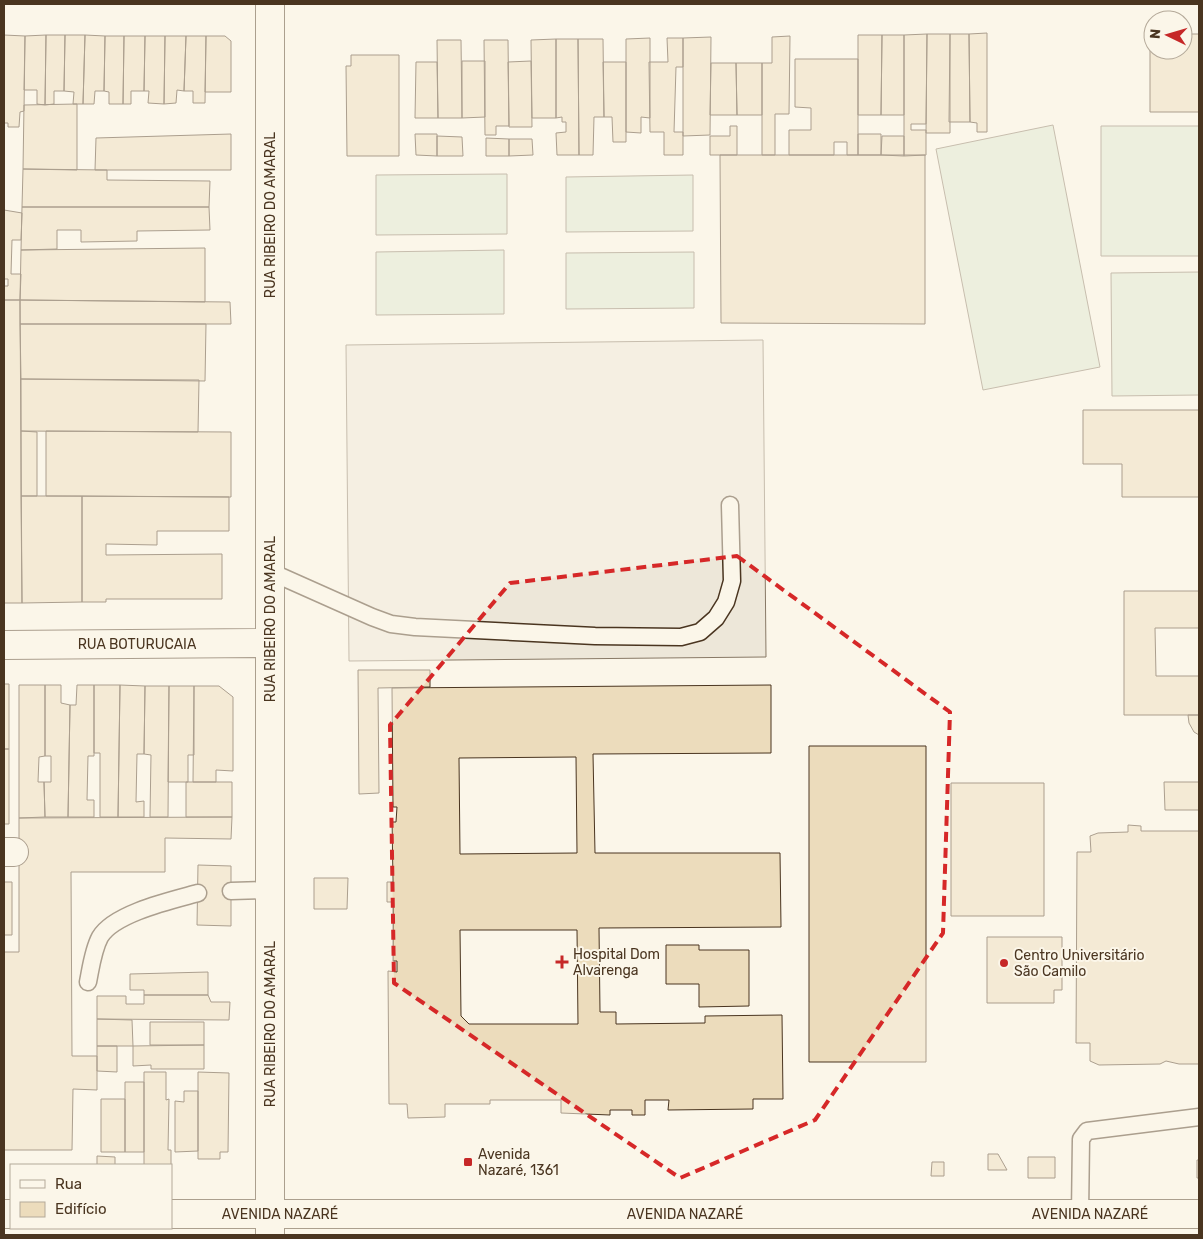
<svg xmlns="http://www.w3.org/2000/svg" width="1203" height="1239" font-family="Rubik,sans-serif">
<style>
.pitch{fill:#dce7d0;stroke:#887966}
.parking{fill:#ede7d9;stroke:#887966}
.building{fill:#ecdcbc;stroke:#4a3520;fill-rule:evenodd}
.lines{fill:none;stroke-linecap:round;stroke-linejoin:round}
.lane-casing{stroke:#4a3520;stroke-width:19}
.street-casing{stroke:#4a3520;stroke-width:30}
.secondary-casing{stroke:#4a3520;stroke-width:30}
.lane{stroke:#fbf6e9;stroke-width:16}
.street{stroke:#fbf6e9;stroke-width:28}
.secondary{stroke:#fbf6e9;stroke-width:28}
.marked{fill:none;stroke:#d62828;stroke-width:4;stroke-dasharray:10 6;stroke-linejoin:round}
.poi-dot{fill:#c62828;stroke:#fbf6e9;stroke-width:2}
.labels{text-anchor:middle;stroke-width:4;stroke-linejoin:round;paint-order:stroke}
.street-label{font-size:14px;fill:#4a3520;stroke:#fbf6e9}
.poi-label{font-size:14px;fill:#4a3520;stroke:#fbf6e9;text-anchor:start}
</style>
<rect width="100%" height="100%" fill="#fbf6e9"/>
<!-- pitch -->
<path class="pitch" d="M1053,125L1100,367L983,390L936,149Z
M1101,126H1199V256H1101Z
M507,174V234L376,235V175Z
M693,175V231L566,232V177Z
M504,250V314L376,315V252Z
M694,252V308L566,309V253Z
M1199,272V395L1112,396L1111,273Z"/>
<!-- parking -->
<path class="parking" d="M763,340L766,657L349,661L346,345Z"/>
<!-- building -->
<path class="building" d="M987,33V132H977V123L970,122L969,34Z
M927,34L926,124H911V130H926V155L904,156V35Z
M927,34H950V133H926Z
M950,34H969L970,122H949Z
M1150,34H1153V50H1183V34H1199V112H1150Z
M4,35L25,36L24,111L20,112L19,127H8V123H4Z
M46,35L45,105L37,104V90H24L25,36Z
M46,35H65L64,91H54V104L45,105Z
M65,35H85L83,104H73L74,92L64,91Z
M85,35L105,36L104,91H95L94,104H83Z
M858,35H882L881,115H858Z
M882,35H904V115H881Z
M105,36H124L123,104H109V92L104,91Z
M124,36H145L144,91H131V104H123Z
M145,36H165L164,104L148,103L149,91H144Z
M165,36H186L184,91L177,90L176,103L164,104Z
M186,36H206L205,103H193V91H184Z
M206,36H225L231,41V92H205Z
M790,36L789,114H775V155H762V63H772V37Z
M711,37L710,135L683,136V38Z
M650,38V118L641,117V133L626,132V39Z
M667,38H683V67H676L674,132H683V155H664V132H650L649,62H668Z
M556,39H578L579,155H557L556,133L566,132V122H562V117L556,118Z
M556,39V118H532L531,40Z
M578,39H603L604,117H594L593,155H579Z
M437,40H461L462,118H438Z
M484,40H508L509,126H496V135H485Z
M351,55H399V156H347L346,66H351Z
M795,59H858V155H847V142H834V155H789V130H811V108L795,107Z
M462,61H485V117L462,118Z
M531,61L532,127H509L508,62Z
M416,62H437L438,118H415Z
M603,62H626V142H613L612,117H604Z
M711,63H736L737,115H710Z
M736,63H762V115H737Z
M77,104V170L23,169L24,105Z
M730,126H737V155H710V136H730Z
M231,134V170H95L96,138Z
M415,134H437V156L416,155Z
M858,134H881V155H858Z
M437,136L462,137L463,156H437Z
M882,136H904V156L881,155Z
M486,138L509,139V156H486Z
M509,139H532L533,155L509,156Z
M720,155H925V324L721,323Z
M23,169L107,170V180L210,181L209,207H22Z
M22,207H209L210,230L137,231V241L81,242V230H57V249L21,250Z
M4,210L22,213L21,240H12L11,274H21L20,300H4V286H8V279H4Z
M205,248V302L20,300L21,250Z
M4,300H20L22,603H4Z
M20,300L230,302L231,324H20Z
M20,324H206L205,381L21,379Z
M21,379L199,380L198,432L21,431Z
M1083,410H1199V497H1122V464H1083Z
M21,431L37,432V496H21Z
M46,431L231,432V497L46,496Z
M21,496H82V602L22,603Z
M82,496L229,497V531H157V545L106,544V555L222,554V599H106V602H82Z
M1124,591H1199V628H1155L1156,676H1199V715H1124Z
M358,670H430V687L378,688L379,793L359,794Z
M4,684H9V749H4Z
M19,685H45V756L39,757L38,782H44L45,817L19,818Z
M45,685H61V703L70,705L68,817H45L44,782H51V756H45Z
M77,685H94V756H88L87,800H94V817H68L70,705H76Z
M94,685H120L118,817H100V753H94Z
M120,685L145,686L144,754H137L136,802L144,801V817H118Z
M771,685V753L593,754L595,853H780L781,927L599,928L600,1012H616V1024L705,1023V1016L782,1015L783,1099H753V1109L668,1110L669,1100H645V1115H632V1110H610V1115L561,1113V1100H490V1104H445V1117L408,1118L407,1104H389L388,971L397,972V961H393V902H387V882H393L392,822H396L397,807H393L392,688ZM576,757L577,853L460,854L459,758ZM460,930H577L578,1024H469L461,1016Z
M145,686H169L168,817H150L151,755L144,754Z
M169,686H194V755H188V782H168Z
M194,686H219L233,697V771L216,770V782H193Z
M1188,715H1199V735L1194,732L1189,723Z
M809,746H926V1062H809Z
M4,749H9V824H4Z
M186,782H232V817H186Z
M1164,782H1199V810H1165Z
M951,783H1044V916H951Z
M232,817L231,839L165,838V872H71L72,1056H97V1090L73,1089L72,1150H4V952H19V818Z
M1128,825L1141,826V831H1199V1064H1179L1166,1061L1160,1064L1099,1065L1090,1061V1043H1076L1077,852H1091L1090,836L1098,833L1128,832Z
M198,865L231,866V926L197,925Z
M314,878H348L347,909H314Z
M4,882H12V935H4Z
M987,937H1062V990H1054V1003H987Z
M666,945H699V950H749V1006L699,1007V984H666Z
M208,972V995H144V990H130V974Z
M144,995H208L211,1002H230L229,1020L97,1019V996H126V1004H144Z
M97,1019L132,1020L133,1046H97Z
M150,1022H204V1045H150Z
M204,1045V1069H151V1065L133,1066V1046Z
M97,1046H117V1072L97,1071Z
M144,1072H166V1100L169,1099L168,1150H171V1165H144Z
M198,1072L229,1073L228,1152H220V1159H198Z
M125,1082H144V1152H125Z
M184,1091H198V1151L175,1152V1101L184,1102Z
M101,1099H125V1152H101Z
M988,1154H998L1007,1170H988Z
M97,1156L115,1157V1165H97Z
M1028,1157H1055V1178H1028Z
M1197,1160H1199V1178H1197Z
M932,1162H944V1176H931Z"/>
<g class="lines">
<!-- lane casing -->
<g class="lane-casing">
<path id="lane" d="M271,572L372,617L391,624L415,627L595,636L681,637L700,632L716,618L726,602L732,581L730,505
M231,891L270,890
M88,982C91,967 93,950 100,937C114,913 173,900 198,893
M1080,1214L1081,1139L1087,1131L1199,1117"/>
</g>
<!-- street casing -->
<g class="street-casing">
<path id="street" d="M270,4V1235
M4,645L270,643
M4,852H14"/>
</g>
<!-- secondary casing -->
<g class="secondary-casing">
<path id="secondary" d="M4,1214H11
M171,1214H1199"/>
</g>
<!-- lane -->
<use href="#lane" class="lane"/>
<!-- street -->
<use href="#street" class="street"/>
<!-- secondary -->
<use href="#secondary" class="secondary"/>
</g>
<!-- marked area -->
<path d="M0 0H1203V1239H0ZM737,556L950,712L943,933L815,1120L680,1178L394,983L390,725L510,583Z" fill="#fbf6e9" fill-opacity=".55" fill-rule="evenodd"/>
<path class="marked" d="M737,556L950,712L943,933L815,1120L680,1178L394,983L390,725L510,583Z"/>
<!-- markers -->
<g class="poi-dot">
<path d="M559.5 954.5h5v5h5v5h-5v5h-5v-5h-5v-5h5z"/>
<circle cx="1004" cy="963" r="5"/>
<rect x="463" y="1157" width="10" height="10" rx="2.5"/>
</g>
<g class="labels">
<!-- street labels -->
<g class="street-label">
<text transform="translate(270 215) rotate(-90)" y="5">RUA RIBEIRO DO AMARAL</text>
<text transform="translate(270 619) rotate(-90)" y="5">RUA RIBEIRO DO AMARAL</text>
<text x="137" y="649">RUA BOTURUCAIA</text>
<text transform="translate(270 1024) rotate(-90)" y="5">RUA RIBEIRO DO AMARAL</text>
<text x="280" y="1219">AVENIDA NAZARÉ</text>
<text x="685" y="1219">AVENIDA NAZARÉ</text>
<text x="1090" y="1219">AVENIDA NAZARÉ</text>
</g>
<!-- poi labels -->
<g class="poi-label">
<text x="573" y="959">Hospital Dom<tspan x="573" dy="16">Alvarenga</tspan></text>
<text x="1014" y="960">Centro Universitário<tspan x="1014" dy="16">São Camilo</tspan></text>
<text x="478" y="1159">Avenida<tspan x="478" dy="16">Nazaré, 1361</tspan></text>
</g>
</g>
<!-- border -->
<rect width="1203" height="1239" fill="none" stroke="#4a3520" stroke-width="10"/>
<!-- legend -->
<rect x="10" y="1164" width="162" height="65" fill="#fbf6e9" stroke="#b4a999"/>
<rect x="20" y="1180" width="25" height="8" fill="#fbf6e9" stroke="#b4a999"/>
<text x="55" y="1189" font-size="15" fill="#4a3520">Rua</text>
<rect x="20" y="1202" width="25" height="15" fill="#ecdcbc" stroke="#b4a999"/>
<text x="55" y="1214" font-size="15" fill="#4a3520">Edifício</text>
<!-- north arrow -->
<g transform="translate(1168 35) rotate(275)"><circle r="24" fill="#fbf6e9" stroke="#b4a999"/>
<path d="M0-4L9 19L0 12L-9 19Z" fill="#c62828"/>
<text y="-8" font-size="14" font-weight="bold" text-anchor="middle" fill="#4a3520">N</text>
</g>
</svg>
